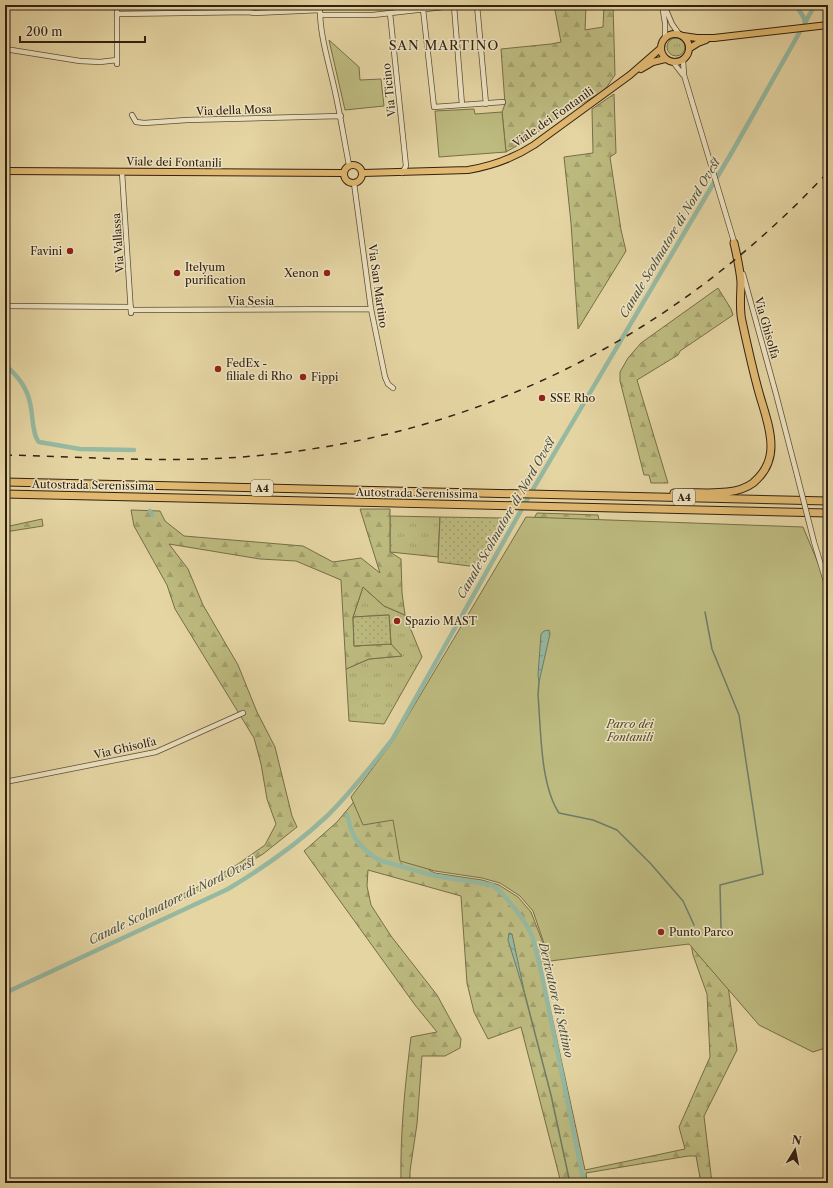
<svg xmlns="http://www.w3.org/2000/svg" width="833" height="1188" font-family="'Libre Caslon Text',serif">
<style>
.grass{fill:url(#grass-tufts);stroke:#776e48}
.forest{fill:url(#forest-firs);stroke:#776e48}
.park{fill:#bdbb80;stroke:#776e48}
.garden{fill:url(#garden-dots);stroke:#776e48}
.water{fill:url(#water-ripples);stroke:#6e7c68}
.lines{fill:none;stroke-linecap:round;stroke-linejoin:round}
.stream{stroke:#6e7c68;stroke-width:1.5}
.canal{stroke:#96b9a2;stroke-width:4.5}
.minor-casing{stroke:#5e4e36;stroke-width:6}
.major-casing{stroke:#312111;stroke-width:8}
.highway-casing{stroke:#312111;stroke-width:9}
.minor{stroke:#eee4c3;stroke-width:4.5}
.major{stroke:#e2ba72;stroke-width:6}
.highway{stroke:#e2ba72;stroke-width:7}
.rail{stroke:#312111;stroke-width:1.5;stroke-dasharray:7 7;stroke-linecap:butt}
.minor-bridge-casing{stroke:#5e4e36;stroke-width:6;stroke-linecap:butt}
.minor-bridge{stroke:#eee4c3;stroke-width:4.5}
.poi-dot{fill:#8f2418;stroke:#eee4c3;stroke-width:1.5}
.labels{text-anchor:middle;stroke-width:3;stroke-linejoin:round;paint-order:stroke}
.shield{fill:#eee4c3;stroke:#6a5c46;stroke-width:1}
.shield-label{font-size:10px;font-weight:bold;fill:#312111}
.street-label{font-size:11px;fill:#312111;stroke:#eee4c3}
.poi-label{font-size:11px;fill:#312111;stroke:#eee4c3;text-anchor:start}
.park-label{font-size:11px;font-style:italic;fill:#54482d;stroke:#eee4c3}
.water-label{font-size:12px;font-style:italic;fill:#4f4f3c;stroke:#eee4c3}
.quarter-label{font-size:13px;letter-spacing:1px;fill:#312111;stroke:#eee4c3}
</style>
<defs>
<pattern id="grass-tufts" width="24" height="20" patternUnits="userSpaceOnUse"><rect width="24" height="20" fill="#bdbb80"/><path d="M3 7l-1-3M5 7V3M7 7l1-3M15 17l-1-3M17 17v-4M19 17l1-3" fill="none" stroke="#a3a06e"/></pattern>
<pattern id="forest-firs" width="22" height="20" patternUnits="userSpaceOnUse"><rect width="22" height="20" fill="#bdbb80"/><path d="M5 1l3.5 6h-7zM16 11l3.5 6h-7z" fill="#a3a06e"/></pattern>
<pattern id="garden-dots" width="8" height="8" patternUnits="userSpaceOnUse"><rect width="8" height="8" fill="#bdbb80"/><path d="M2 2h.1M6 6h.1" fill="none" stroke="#a3a06e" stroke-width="1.8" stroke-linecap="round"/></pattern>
<pattern id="water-ripples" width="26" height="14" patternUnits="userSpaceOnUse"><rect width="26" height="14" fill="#96b9a2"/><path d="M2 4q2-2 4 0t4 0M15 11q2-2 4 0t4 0" fill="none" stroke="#7b9683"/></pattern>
</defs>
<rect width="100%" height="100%" fill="#e5d5a3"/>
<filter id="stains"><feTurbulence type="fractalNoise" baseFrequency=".005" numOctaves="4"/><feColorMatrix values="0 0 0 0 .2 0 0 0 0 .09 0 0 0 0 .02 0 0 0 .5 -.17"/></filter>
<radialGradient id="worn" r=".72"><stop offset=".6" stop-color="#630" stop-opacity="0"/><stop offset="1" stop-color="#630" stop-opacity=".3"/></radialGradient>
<!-- grass -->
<path class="grass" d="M667 47a9 9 0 1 1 18 0a9 9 0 1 1-18 0Z
M390,516L440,517L438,557L390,552Z
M363,587L384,606L405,615L422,657L384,724L349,721L346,669L369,659L401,656L391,644L389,615L353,617Z"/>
<!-- forest -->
<path class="forest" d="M554,5H586L585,30L603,27L604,5H613L615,75L604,91L558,117L527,140L506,152L502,112L505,104L501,49L551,44L561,42Z
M614,94L616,153L610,157L621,230L626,251L578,329L571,223L564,157L593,153L592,109Z
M718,288L731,309L733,315L680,351L678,355L637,380L668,483H651L649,475H644L620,381V372L628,358L641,343Z
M360,509H390V552L401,559L402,593L405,615L384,606L363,587L353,617L354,646L391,644L402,656L369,659L346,669L341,580L296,561L260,559L169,544L188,569L203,605L238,665L257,712L275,747L292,816L297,827L263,854L226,877L170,905L181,895L206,883L238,864L265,845L276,824L267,799L261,764L254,738L175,609L167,585L134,526L131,510L160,511L165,521L184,536L303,546L333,562L361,558L380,573Z
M537,513L598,515L617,605L726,972L737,1050L704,1116L712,1183H701L696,1156H688L586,1173L587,1183H561L521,1027L488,1039L474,1012L467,983L461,896L368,870L367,886L371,905L391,936L437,995L461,1039L460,1048L445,1056H422L417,1124L410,1171V1183H401C400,1134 405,1085 411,1037L437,1032L415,1005L304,851L337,822L383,767L429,870L435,873L482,880L499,885L518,897L531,912L550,961L545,962L541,966L585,1170L685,1149L679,1127L710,1057L707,994L693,955L688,928L515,550Z
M42,519L43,526L5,532V527Z"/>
<!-- park -->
<path class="park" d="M329,40L359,67L360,80L381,79L384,106L345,110Z
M474,109L475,114L502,112L506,152L439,157L435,111Z
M526,517L803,527L828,587V1047L813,1052L759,1025L689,944L550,961L533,911L520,896L500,883L482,878L435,871L400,861L393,820L363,825L351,797L393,741Z"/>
<!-- garden -->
<path class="garden" d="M440,517L503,518L477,567L438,562Z
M389,615L391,644L354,646L353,617Z"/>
<!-- water -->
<path class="water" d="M549,630L550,634L539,682L538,675L541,634L544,631Z
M509,933L512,934L525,995L508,940Z"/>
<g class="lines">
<!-- stream -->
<path class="stream" d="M705,612L712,649L739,715L763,874L720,885L721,928
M539,682L538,695C541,730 540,784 559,813L593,820L617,830L651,864L683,901L694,925
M525,995L551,1095L570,1183"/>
<!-- canal -->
<path class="canal" d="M796,5L804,18L805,23
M5,365C17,375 27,387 30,403C33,414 32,435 39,442L80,449L134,450
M150,511L152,515
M347,815C349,821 350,828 353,834C357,843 372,858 382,861L436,876L492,885C503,891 527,923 532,936C535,945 537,956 540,966L584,1183
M5,993L228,889C263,868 296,845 326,817C350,794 371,766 392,740L532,491L732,152L815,5"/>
<!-- minor casing -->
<g class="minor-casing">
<path id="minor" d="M247,5L249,12L254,13L320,10
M320,5C319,32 328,60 334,87C340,113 344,139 349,165
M477,5L486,104
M662,5L665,23V37
M664,5L672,24L679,34
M454,6L462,105
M423,9L434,107L503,102
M390,13L406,166L402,173
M117,14L249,12
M320,15H373L461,5
M5,49L80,61L100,62L117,60
M683,60L684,75L735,245
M673,62L683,75
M117,64V5
M132,115L136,122L144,123L187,120L341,116
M122,172L131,313
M354,183L371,309L385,377L388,384L393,388
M743,274L776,394L797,475
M5,306L131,307
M131,310L371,309
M814,542L828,588
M5,782L156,752L243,713"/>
</g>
<!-- major casing -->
<g class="major-casing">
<path id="major" d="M661 48a14 14 0 1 1 28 0a14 14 0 1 1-28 0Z
M683,36L697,38H714L828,25
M690,48L698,43L706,40
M641,69L653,62L665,59
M344 174a9 9 0 1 1 18 0a9 9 0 1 1-18 0Z
M5,171L344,173
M363,173L468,170C492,166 514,158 534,145L630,75L661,48"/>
</g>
<!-- highway casing -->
<g class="highway-casing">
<path id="highway" d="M5,482L828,501
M674,493C698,491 733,498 753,483C765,473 771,460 771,446C771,427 763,408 758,389C752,367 747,344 742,321C739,308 741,295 741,282C740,269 737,256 734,243
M5,494L828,513"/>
</g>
<!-- minor -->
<use href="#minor" class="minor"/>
<!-- major -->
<use href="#major" class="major"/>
<!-- highway -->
<use href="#highway" class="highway"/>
<!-- rail -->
<path class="rail" d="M5,455C91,457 178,464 264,455C485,433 677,334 828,172"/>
<!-- minor-bridge casing -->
<g class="minor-bridge-casing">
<path id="minor-bridge" d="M797,475L814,542"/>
</g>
<!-- minor-bridge -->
<use href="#minor-bridge" class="minor-bridge"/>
</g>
<!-- markers -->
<g class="poi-dot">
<circle cx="70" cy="251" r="4"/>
<circle cx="177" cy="273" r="4"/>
<circle cx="327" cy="273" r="4"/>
<circle cx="218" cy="369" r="4"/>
<circle cx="303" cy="377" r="4"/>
<circle cx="542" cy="398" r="4"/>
<circle cx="397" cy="621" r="4"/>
<circle cx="661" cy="932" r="4"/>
</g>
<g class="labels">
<!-- shield labels -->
<g class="shield">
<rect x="251" y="480" width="22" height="16" rx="3"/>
<rect x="673" y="489" width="22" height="16" rx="3"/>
</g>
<g class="shield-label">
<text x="262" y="492">A4</text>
<text x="684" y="501">A4</text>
</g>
<!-- street labels -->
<g class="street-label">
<text transform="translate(389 90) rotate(-96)" y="4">Via Ticino</text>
<text transform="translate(234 110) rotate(-2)" y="4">Via della Mosa</text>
<text transform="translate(553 117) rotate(-35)" y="4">Viale dei Fontanili</text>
<text transform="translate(174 162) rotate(1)" y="4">Viale dei Fontanili</text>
<text transform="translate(118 243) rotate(-94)" y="4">Via Vallassa</text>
<text transform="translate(378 286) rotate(82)" y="4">Via San Martino</text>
<text x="251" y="305">Via Sesia</text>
<text transform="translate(767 328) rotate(74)" y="4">Via Ghisolfa</text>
<text transform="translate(93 485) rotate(1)" y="4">Autostrada Serenissima</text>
<text transform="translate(417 493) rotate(1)" y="4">Autostrada Serenissima</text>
<text transform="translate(125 748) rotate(-13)" y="4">Via Ghisolfa</text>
</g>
<!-- poi labels -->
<g class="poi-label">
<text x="62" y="255" text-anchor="end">Favini</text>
<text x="185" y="271">Itelyum<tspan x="185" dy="13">purification</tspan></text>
<text x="319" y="277" text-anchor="end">Xenon</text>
<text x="226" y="367">FedEx -<tspan x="226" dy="13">filiale di Rho</tspan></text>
<text x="311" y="381">Fippi</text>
<text x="550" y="402">SSE Rho</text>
<text x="405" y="625">Spazio MAST</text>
<text x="669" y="936">Punto Parco</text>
</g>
<!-- park labels -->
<g class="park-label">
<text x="630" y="728">Parco dei<tspan x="630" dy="13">Fontanili</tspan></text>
</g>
<!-- water labels -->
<g class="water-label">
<text transform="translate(670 238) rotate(-59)" y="4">Canale Scolmatore di Nord Ovest</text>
<text transform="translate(506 518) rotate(-60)" y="4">Canale Scolmatore di Nord Ovest</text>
<text transform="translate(172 901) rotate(-26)" y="4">Canale Scolmatore di Nord Ovest</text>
<text transform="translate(556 1000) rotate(77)" y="4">Derivatore di Settimo</text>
</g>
<!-- quarter labels -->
<g class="quarter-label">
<text x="444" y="50">SAN MARTINO</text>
</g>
</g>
<!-- margin -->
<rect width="833" height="1188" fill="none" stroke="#e5d5a3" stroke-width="20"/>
<rect x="6" y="6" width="821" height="1176" fill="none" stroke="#312111" stroke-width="2"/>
<rect x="10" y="10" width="813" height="1168" fill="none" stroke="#312111"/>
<!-- north arrow -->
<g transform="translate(795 1150) rotate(10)" stroke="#eee4c3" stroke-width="3" paint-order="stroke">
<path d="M0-3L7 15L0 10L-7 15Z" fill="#312111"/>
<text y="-6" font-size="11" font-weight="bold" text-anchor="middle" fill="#312111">N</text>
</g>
<!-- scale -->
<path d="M20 36v6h125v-6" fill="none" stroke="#312111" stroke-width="2"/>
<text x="26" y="36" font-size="12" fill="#312111" stroke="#eee4c3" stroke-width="3" paint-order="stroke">200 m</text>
<rect width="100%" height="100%" filter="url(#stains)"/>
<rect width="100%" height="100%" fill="url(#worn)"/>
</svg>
